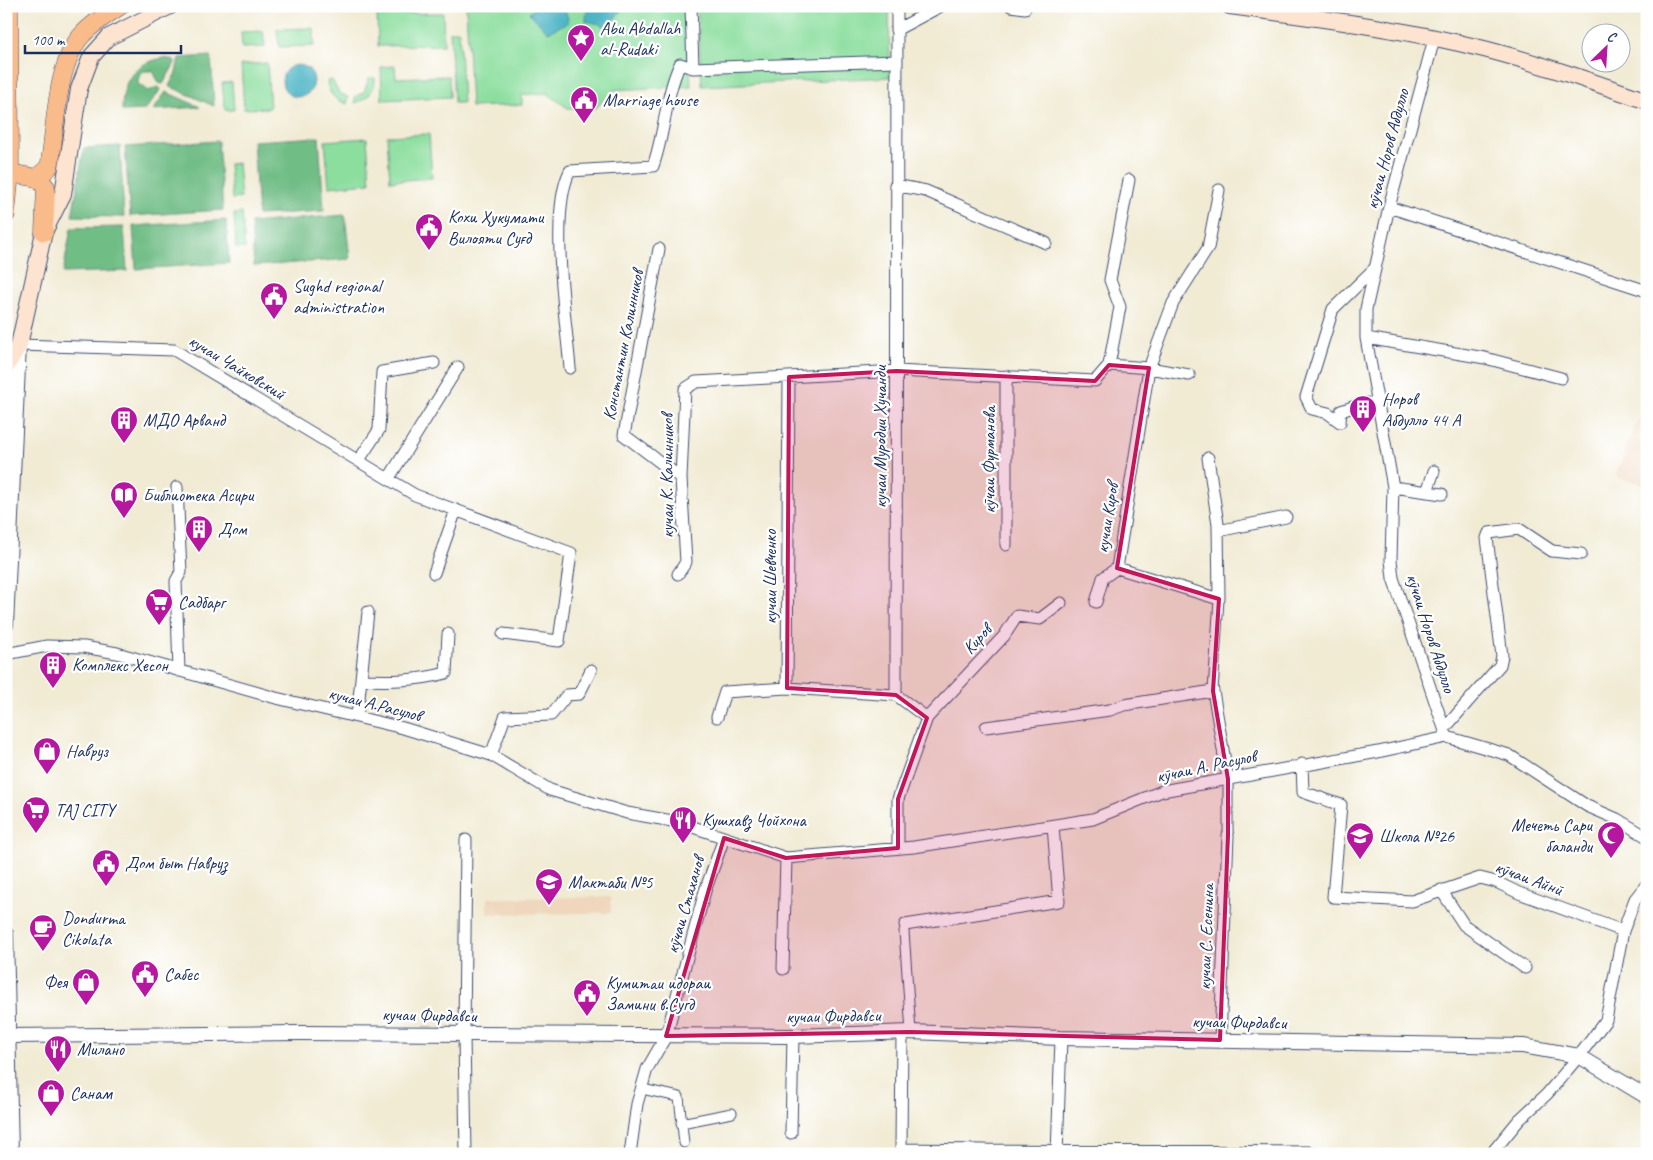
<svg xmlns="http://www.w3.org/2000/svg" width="1653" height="1160" font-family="Caveat,sans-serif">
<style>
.built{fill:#efd6bc}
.green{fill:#8cde9f;stroke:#54867e}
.forest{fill:#71bd86;stroke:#467672}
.water{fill:#43b0c1;stroke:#2f7090}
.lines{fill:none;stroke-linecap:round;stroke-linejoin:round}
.pedestrian-casing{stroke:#3b4b70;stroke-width:11}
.minor-casing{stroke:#3b4b70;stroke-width:13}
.tertiary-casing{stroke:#3b4b70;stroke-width:16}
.secondary-casing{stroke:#3b4b70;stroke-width:18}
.primary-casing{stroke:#3b4b70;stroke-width:19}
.pedestrian{stroke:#fff;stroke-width:9}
.minor{stroke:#fff;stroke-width:11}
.tertiary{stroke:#fff;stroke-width:14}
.secondary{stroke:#fde4d1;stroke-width:16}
.primary{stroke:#fabb8b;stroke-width:18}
.marked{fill:#c2185b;fill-opacity:0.2;stroke:#c2185b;stroke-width:4;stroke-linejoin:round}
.labels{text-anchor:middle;stroke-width:4.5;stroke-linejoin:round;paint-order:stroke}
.poi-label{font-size:18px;fill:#1b2f5e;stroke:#fff;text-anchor:start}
.street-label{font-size:18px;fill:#1b2f5e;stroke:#fff}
</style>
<rect width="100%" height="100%" fill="#fff"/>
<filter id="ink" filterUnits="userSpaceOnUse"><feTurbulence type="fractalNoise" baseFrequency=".02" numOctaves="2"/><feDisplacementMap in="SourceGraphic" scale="10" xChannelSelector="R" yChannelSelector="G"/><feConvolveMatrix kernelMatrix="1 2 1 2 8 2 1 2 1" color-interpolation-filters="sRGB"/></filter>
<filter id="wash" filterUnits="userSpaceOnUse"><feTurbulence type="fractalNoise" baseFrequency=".0096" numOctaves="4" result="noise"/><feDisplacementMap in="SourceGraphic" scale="20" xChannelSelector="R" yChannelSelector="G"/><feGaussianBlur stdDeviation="1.12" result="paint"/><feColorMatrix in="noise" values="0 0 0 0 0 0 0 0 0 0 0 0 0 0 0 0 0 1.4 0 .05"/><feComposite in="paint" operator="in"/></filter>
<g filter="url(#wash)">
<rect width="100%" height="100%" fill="#f1ebd4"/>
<!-- built -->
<path class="built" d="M1647,399V486L1615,476Z
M611,897V913L487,914V898Z"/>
<!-- green -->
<path class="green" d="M466,6H687L691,86L614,90L596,108L569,109L547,93L522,95V105L471,107Z
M697,6H889L890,77L702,86Z
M443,13L444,45L378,46L377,14Z
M314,28V46L279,47L277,29Z
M263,31L265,47L242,48L241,32Z
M450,31H459L463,103H454Z
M267,63L270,108L244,109L241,65Z
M395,66L396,78L449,76L450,97L382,100L381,67Z
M369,78H375C375,91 368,99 355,103V97L364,92Z
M332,80L339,93L348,97L347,104C336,100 328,95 327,81Z
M232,82L234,110H225L222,83Z
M429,134L432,178L390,181L387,136Z
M367,138L370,183L329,187L325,141Z
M238,163L241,198L232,199L229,164Z
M242,213L245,248H236L234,214Z"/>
<!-- forest -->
<path class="forest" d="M211,56L214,106L169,86L176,73L179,58Z
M164,58L174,60L175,63L163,84L159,83L153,71H143L138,79V84L149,91L157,87L161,89L145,110L122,111C122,81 133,63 164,58Z
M166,92L200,107L153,110Z
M319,137L324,211L258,215L253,141Z
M218,141L223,210L130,216L125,147Z
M120,146L124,217L72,216L84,148Z
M345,215L350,259L254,266L251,223Z
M226,220L229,263L136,269L133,226Z
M124,227L127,271L63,273L71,228Z"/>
<!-- water -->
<path class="water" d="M538,6H564L569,22L548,32L529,13Z
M587,6H624L607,30L600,24L586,21Z
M282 81a16 16 0 1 1 32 0a16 16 0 1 1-32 0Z"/>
</g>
<g filter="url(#ink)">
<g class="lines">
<!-- pedestrian casing -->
<g class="pedestrian-casing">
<path id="pedestrian" d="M1213,691L1219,599
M1228,779V835
M904,931L911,1032
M642,1089L679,1097L684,1143
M681,1123L732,1113"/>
</g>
<!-- minor casing -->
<g class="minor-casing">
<path id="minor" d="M691,6L693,68
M897,6L896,695L927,718L898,799V848
M1011,6L1025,8
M896,30L941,6
M1434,39L1389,207L1366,309V338L1393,487L1391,560L1393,578L1447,737
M1129,180L1110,280L1120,307L1109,365L1149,368L1189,375
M895,185L926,191L1046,243
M1389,207L1647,291
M659,249L624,435L681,478
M1366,338L1485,358L1561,378
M19,345L174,350L415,495L571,553L559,641L503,634
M570,368C566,321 549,211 570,171L653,166C665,133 665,96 680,64L693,68L897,61
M1340,422L1328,413L1312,409L1306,397L1333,309L1374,269
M1340,422L1341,411L1362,404L1377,402
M1208,458L1218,524L1219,599L1117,568L1149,368L1173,303L1208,248L1219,190
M359,460L379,430L382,372L434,363
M389,478L458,367
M177,487L181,572L176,581L179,671
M1393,487L1442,494
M1427,492L1434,471
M1218,531L1286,517
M1006,545V376
M434,573L456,510
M678,574L686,562L681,478L685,389L696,382L897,371L1095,381L1109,365
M1096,602L1103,578L1117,568
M6,654L47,646L84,647L117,653L276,698L403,728L491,755L550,790L627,813L678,822L786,858L914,847L1093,819L1162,791L1378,752L1447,737L1509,755L1587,806L1617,819L1647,837
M361,680C391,681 417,681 446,673L448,634
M787,688L896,695
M357,717L368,612
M717,717L725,692L787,688L789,377
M927,718L1004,636L1017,616L1040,619L1061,603
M986,727L1110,710L1124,705L1213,691L1228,779
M1445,728L1500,665L1502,656L1487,538L1489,533L1519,529L1552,551L1581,554
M491,755L505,717L551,715L567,695L579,694L591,670
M1302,764L1303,792L1341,805L1333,897L1412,901L1480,878L1496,882L1519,893L1623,931
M1441,890L1464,925L1525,968
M905,925L1059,901L1053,826
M783,969L786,858
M902,1033L901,1149L985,1150
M1220,1040L1228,835
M791,1133L793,1036
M466,1154L464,1035L466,840
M630,1154L637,1104L647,1069L666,1036L705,891L724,838
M985,1154V1150L1310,1152
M1057,1154L1061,1038
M1491,1154L1519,1120L1547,1094L1579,1056L1606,1020L1623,931L1635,899L1647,884"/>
</g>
<!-- tertiary casing -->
<g class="tertiary-casing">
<path id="tertiary" d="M6,625L19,345
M6,934L11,1154
M9,1036L301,1033L793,1036L911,1032L1061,1038L1523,1046L1579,1056L1647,1097"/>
</g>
<!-- secondary casing -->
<g class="secondary-casing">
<path id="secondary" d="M1230,6C1315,18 1401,28 1484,49C1539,63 1593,82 1647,101
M6,367L19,345L44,232L63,194L79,89L91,57L109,37L170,6"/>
</g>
<!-- primary casing -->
<g class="primary-casing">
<path id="primary" d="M10,173L37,178L46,187L44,232
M37,178L49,167L50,162C56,125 56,62 83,34C93,23 108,14 120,6
M6,214L10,173L9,6"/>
</g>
<!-- pedestrian -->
<use href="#pedestrian" class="pedestrian"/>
<!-- minor -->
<use href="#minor" class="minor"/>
<!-- tertiary -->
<use href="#tertiary" class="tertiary"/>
<!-- secondary -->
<use href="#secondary" class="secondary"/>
<!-- primary -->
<use href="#primary" class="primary"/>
</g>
</g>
<!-- marked area -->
<path class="marked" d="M1109,365L1149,368L1117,568L1219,599L1213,691L1228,779V835L1220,1040L911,1032L666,1036L724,838L786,858L898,848V799L927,718L896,695L787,688L789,377L897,371L1095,381Z"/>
<!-- icons -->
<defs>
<g id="sight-pin" transform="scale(1.4375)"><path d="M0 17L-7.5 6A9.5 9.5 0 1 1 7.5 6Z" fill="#b5179e" stroke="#fff"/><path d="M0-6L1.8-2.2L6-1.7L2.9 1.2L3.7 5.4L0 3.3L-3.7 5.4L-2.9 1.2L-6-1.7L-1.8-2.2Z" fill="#fff"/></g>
<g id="civic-pin" transform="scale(1.4375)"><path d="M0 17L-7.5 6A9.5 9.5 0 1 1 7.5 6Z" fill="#b5179e" stroke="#fff"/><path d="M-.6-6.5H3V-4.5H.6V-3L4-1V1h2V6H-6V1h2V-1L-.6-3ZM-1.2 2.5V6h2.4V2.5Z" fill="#fff"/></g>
<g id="building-pin" transform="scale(1.4375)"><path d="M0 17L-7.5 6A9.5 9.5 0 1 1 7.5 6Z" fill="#b5179e" stroke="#fff"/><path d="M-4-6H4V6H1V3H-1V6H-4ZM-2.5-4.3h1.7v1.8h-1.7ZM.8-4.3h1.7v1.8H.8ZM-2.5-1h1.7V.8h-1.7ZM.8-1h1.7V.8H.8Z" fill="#fff"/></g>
<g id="library-pin" transform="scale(1.4375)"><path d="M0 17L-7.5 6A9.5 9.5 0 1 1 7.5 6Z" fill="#b5179e" stroke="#fff"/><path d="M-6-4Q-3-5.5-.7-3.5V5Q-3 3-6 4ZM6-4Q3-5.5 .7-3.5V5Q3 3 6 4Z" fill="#fff"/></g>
<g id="supermarket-pin" transform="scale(1.4375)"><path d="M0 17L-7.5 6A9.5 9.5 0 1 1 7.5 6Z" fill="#b5179e" stroke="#fff"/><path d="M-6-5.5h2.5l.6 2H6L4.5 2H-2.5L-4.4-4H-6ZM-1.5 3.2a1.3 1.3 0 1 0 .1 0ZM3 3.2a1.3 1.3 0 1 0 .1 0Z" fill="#fff"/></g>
<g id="shop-pin" transform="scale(1.4375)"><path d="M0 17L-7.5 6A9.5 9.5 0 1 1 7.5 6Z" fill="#b5179e" stroke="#fff"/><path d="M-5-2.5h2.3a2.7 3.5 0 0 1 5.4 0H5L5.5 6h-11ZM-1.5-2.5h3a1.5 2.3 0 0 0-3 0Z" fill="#fff"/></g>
<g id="restaurant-pin" transform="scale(1.4375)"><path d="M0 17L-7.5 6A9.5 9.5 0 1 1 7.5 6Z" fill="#b5179e" stroke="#fff"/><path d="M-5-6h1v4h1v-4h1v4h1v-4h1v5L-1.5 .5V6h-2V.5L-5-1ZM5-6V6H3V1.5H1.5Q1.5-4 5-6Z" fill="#fff"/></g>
<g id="mosque-pin" transform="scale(1.4375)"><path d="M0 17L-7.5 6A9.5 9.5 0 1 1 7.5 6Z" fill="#b5179e" stroke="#fff"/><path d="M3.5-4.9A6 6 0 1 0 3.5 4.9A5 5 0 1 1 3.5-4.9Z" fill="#fff"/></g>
<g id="school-pin" transform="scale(1.4375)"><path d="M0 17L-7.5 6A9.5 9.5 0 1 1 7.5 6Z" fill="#b5179e" stroke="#fff"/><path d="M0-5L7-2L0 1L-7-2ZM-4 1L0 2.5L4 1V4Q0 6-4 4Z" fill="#fff"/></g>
<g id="cafe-pin" transform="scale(1.4375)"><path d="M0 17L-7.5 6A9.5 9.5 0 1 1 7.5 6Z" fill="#b5179e" stroke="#fff"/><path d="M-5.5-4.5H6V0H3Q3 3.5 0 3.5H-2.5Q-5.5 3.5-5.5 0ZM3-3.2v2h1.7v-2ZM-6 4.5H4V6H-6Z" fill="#fff"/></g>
</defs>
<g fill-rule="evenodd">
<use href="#sight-pin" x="581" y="38"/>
<use href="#civic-pin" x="584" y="100"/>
<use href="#civic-pin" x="429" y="227"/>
<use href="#civic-pin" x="274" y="296"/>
<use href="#building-pin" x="1363" y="409"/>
<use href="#building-pin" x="124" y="420"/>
<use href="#library-pin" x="124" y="495"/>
<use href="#building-pin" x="199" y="529"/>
<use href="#supermarket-pin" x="159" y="602"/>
<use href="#building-pin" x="53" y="665"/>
<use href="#shop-pin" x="47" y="751"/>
<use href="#supermarket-pin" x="36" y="810"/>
<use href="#restaurant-pin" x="683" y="820"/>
<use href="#mosque-pin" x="1611" y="835"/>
<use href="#school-pin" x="1360" y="836"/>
<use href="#civic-pin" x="106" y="863"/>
<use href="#school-pin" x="549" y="882"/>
<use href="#cafe-pin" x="43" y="928"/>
<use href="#civic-pin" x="145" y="974"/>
<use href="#shop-pin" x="86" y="982"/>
<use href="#civic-pin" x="587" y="993"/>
<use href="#restaurant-pin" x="58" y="1049"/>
<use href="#shop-pin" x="51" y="1093"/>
</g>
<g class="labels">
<!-- poi labels -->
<g class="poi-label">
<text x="600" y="34">Abu Abdallah<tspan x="600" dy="21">al-Rudaki</tspan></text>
<text x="603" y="106">Marriage house</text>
<text x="448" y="223">Кохи Ҳукумати<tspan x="448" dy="21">Вилояти Суғд</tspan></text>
<text x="293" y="292">Sughd regional<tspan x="293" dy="21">administration</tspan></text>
<text x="1382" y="405">Норов<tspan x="1382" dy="21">Абдулло 44 А</tspan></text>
<text x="143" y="426">МДО Арванд</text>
<text x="143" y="501">Библиотека Асири</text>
<text x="218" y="535">Дом</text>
<text x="178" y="608">Садбарг</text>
<text x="72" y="671">Комплекс Хесон</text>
<text x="66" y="757">Навруз</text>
<text x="55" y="816">TAJ CITY</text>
<text x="702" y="826">Кушхавз Чойхона</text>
<text x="1592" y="831" text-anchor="end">Мечеть Сари<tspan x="1592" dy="21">баланди</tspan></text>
<text x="1379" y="842">Школа №26</text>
<text x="125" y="869">Дом быт Навруз</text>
<text x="568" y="888">Мактаби №5</text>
<text x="62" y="924">Dondurma<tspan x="62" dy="21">Cikolata</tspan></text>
<text x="164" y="980">Сабес</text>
<text x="67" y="988" text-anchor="end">Фея</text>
<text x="606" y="989">Кумитаи идораи<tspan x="606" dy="21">Замини в.Сугд</tspan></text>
<text x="77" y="1055">Милано</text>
<text x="70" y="1099">Санам</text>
</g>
<!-- street labels -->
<g class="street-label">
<text transform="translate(1387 149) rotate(-75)" y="6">кӯчаи Норов Абдулло</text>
<text transform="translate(623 345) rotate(-79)" y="6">Константин Калинников</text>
<text transform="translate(237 367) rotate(31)" y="6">кучаи Чайковский</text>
<text transform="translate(880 437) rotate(-90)" y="6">кучаи Муродии Хучанди</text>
<text transform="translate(989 460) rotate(-90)" y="6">кӯчаи Фурманова</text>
<text transform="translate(667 476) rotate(-90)" y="6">кучаи К. Калинников</text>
<text transform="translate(1107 518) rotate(-81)" y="6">кучаи Киров</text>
<text transform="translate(770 577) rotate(-90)" y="6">кучаи Шевченко</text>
<text transform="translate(1431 633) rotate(72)" y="6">кӯчаи Норов Абдулло</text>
<text transform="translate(977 639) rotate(-48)" y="6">Киров</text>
<text transform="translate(375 704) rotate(14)" y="6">кучаи А.Расулов</text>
<text transform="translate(1206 766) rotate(-12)" y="6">кӯчаи А. Расулов</text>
<text transform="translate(1529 878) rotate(20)" y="6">кӯчаи Айнӣ</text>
<text transform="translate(685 905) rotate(-74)" y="6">кӯчаи Стаханов</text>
<text transform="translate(1206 937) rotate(-88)" y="6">кучаи С. Есенина</text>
<text transform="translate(429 1015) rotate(1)" y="6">кучаи Фирдавси</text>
<text transform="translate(833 1016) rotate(-1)" y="6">кучаи Фирдавси</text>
<text transform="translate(1239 1022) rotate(1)" y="6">кучаи Фирдавси</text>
</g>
</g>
<!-- margin -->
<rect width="1653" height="1160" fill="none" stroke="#fff" stroke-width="25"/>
<!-- north arrow -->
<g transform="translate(1606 48) rotate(25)"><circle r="24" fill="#ffffff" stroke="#a4acbf"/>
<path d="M0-4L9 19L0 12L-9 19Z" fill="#b5179e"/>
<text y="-8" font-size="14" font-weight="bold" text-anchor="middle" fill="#1b2f5e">С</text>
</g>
<!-- scale -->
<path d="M25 45v8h156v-8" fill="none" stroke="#1b2f5e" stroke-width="2.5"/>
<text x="32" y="45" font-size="15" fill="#1b2f5e" stroke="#ffffff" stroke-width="4" paint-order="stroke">100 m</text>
</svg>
